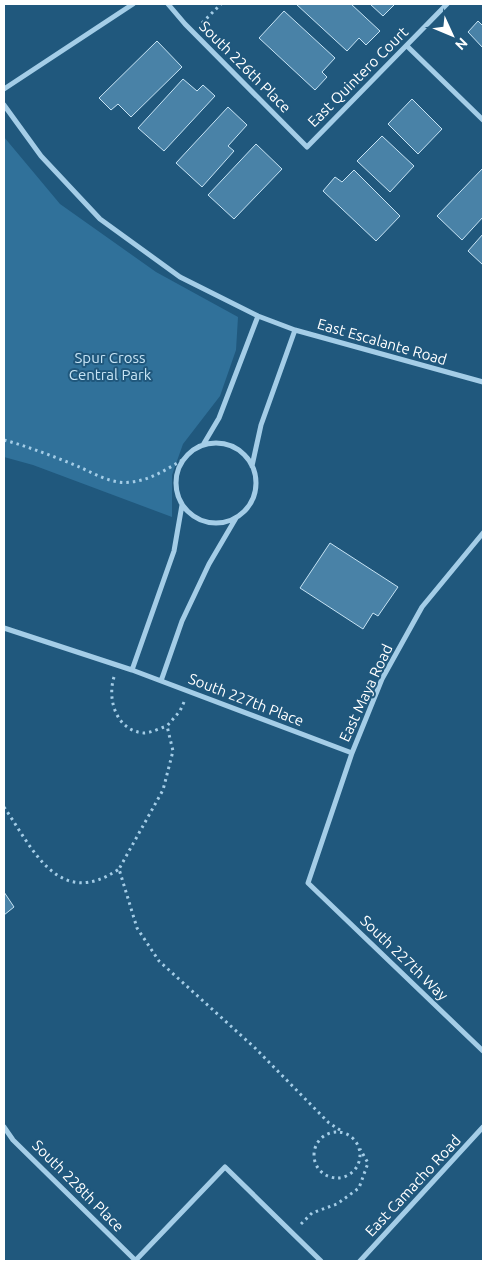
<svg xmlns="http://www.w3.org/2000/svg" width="487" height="1265" font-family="Ubuntu,sans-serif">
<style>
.green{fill:#30719a}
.building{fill:#4982a7;stroke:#c7e4f5}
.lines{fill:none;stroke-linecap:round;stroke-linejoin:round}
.path{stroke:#a4cde7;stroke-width:3;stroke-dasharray:2.5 4;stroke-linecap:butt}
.street{stroke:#a4cde7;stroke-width:5}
.labels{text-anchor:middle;stroke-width:4;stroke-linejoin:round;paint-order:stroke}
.street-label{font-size:15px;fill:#fff;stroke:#20587d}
.park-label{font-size:15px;fill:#c7e4f5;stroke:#20587d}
</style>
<rect width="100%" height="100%" fill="#20587d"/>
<!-- green -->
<path class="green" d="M4,137L60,204L156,272L238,317L236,350L220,396L183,444L172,475V517L33,465L4,457Z"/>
<!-- building -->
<path class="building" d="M296,4H351L380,31L366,45L359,38L347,51Z
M370,4H395L383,16Z
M284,11L335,58L322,72L327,77L315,90L259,38Z
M478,21L483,26V48L468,32Z
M157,41L182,67L131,117L118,104L111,110L99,98Z
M183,79L197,91L203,85L215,96L164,151L138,128Z
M412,99L442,129L418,154L388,124Z
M228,107L247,125L228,146L234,151L202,187L176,163Z
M382,136L414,166L390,192L357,161Z
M256,144L282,169L234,219L208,195Z
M483,168V217L462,240L437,216Z
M354,170L400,216L376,241L323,191L335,177L342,182Z
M483,234V265L468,251Z
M330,543L398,587L378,616L373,613L363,629L300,588Z
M4,892L14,907L4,915Z"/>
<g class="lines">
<!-- path -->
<path class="path" d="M202,23L221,4
M4,440C29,447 53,456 77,466C94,473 112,485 131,482C151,480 167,469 184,459
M114,677C107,699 116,731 144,733C151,733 160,728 167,726
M184,702L180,711L167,726L173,751L163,790L119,869L137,928L159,961L255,1048L329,1123L343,1132
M4,807C32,847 58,911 119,869
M314 1155a23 23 0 1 1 46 0a23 23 0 1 1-46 0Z
M301,1224L312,1213L337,1204L359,1188L368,1163L360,1149"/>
<!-- street -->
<path class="street" d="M168,4L185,24L307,147L447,4
M407,46L483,120
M4,89L133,4
M4,105L41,156L100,219L180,277L258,316L295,330L483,382
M176 483a40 40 0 1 1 80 0a40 40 0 1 1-80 0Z
M203,445L219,418L258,316
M252,466L261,425L295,330
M483,533L422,607L382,679L352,753L308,883L483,1051
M4,628L132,670L352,753
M132,670L174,551L182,505
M161,681L182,621L209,564L236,518
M4,1127L13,1140L136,1261
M135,1261L225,1167L321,1261
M360,1261L483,1127"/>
</g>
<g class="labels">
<!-- street labels -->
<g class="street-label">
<text transform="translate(245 67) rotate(45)" y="5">South 226th Place</text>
<text transform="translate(358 77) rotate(-45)" y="5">East Quintero Court</text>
<text transform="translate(382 342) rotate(16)" y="5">East Escalante Road</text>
<text transform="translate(366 693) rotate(-65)" y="5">East Maya Road</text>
<text transform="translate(246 700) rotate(21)" y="5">South 227th Place</text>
<text transform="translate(404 958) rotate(44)" y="5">South 227th Way</text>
<text transform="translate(78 1186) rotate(45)" y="5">South 228th Place</text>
<text transform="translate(413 1186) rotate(-47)" y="5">East Camacho Road</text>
</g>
<!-- park labels -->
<g class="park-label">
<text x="110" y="363">Spur Cross<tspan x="110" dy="17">Central Park</tspan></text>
</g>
</g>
<!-- border -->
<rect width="487" height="1265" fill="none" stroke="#ffffff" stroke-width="10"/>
<!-- north arrow -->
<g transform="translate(452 35) rotate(134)" stroke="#20587d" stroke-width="4" paint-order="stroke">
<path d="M0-4L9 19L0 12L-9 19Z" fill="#ffffff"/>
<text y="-8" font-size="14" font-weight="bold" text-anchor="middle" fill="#ffffff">N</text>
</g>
</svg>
